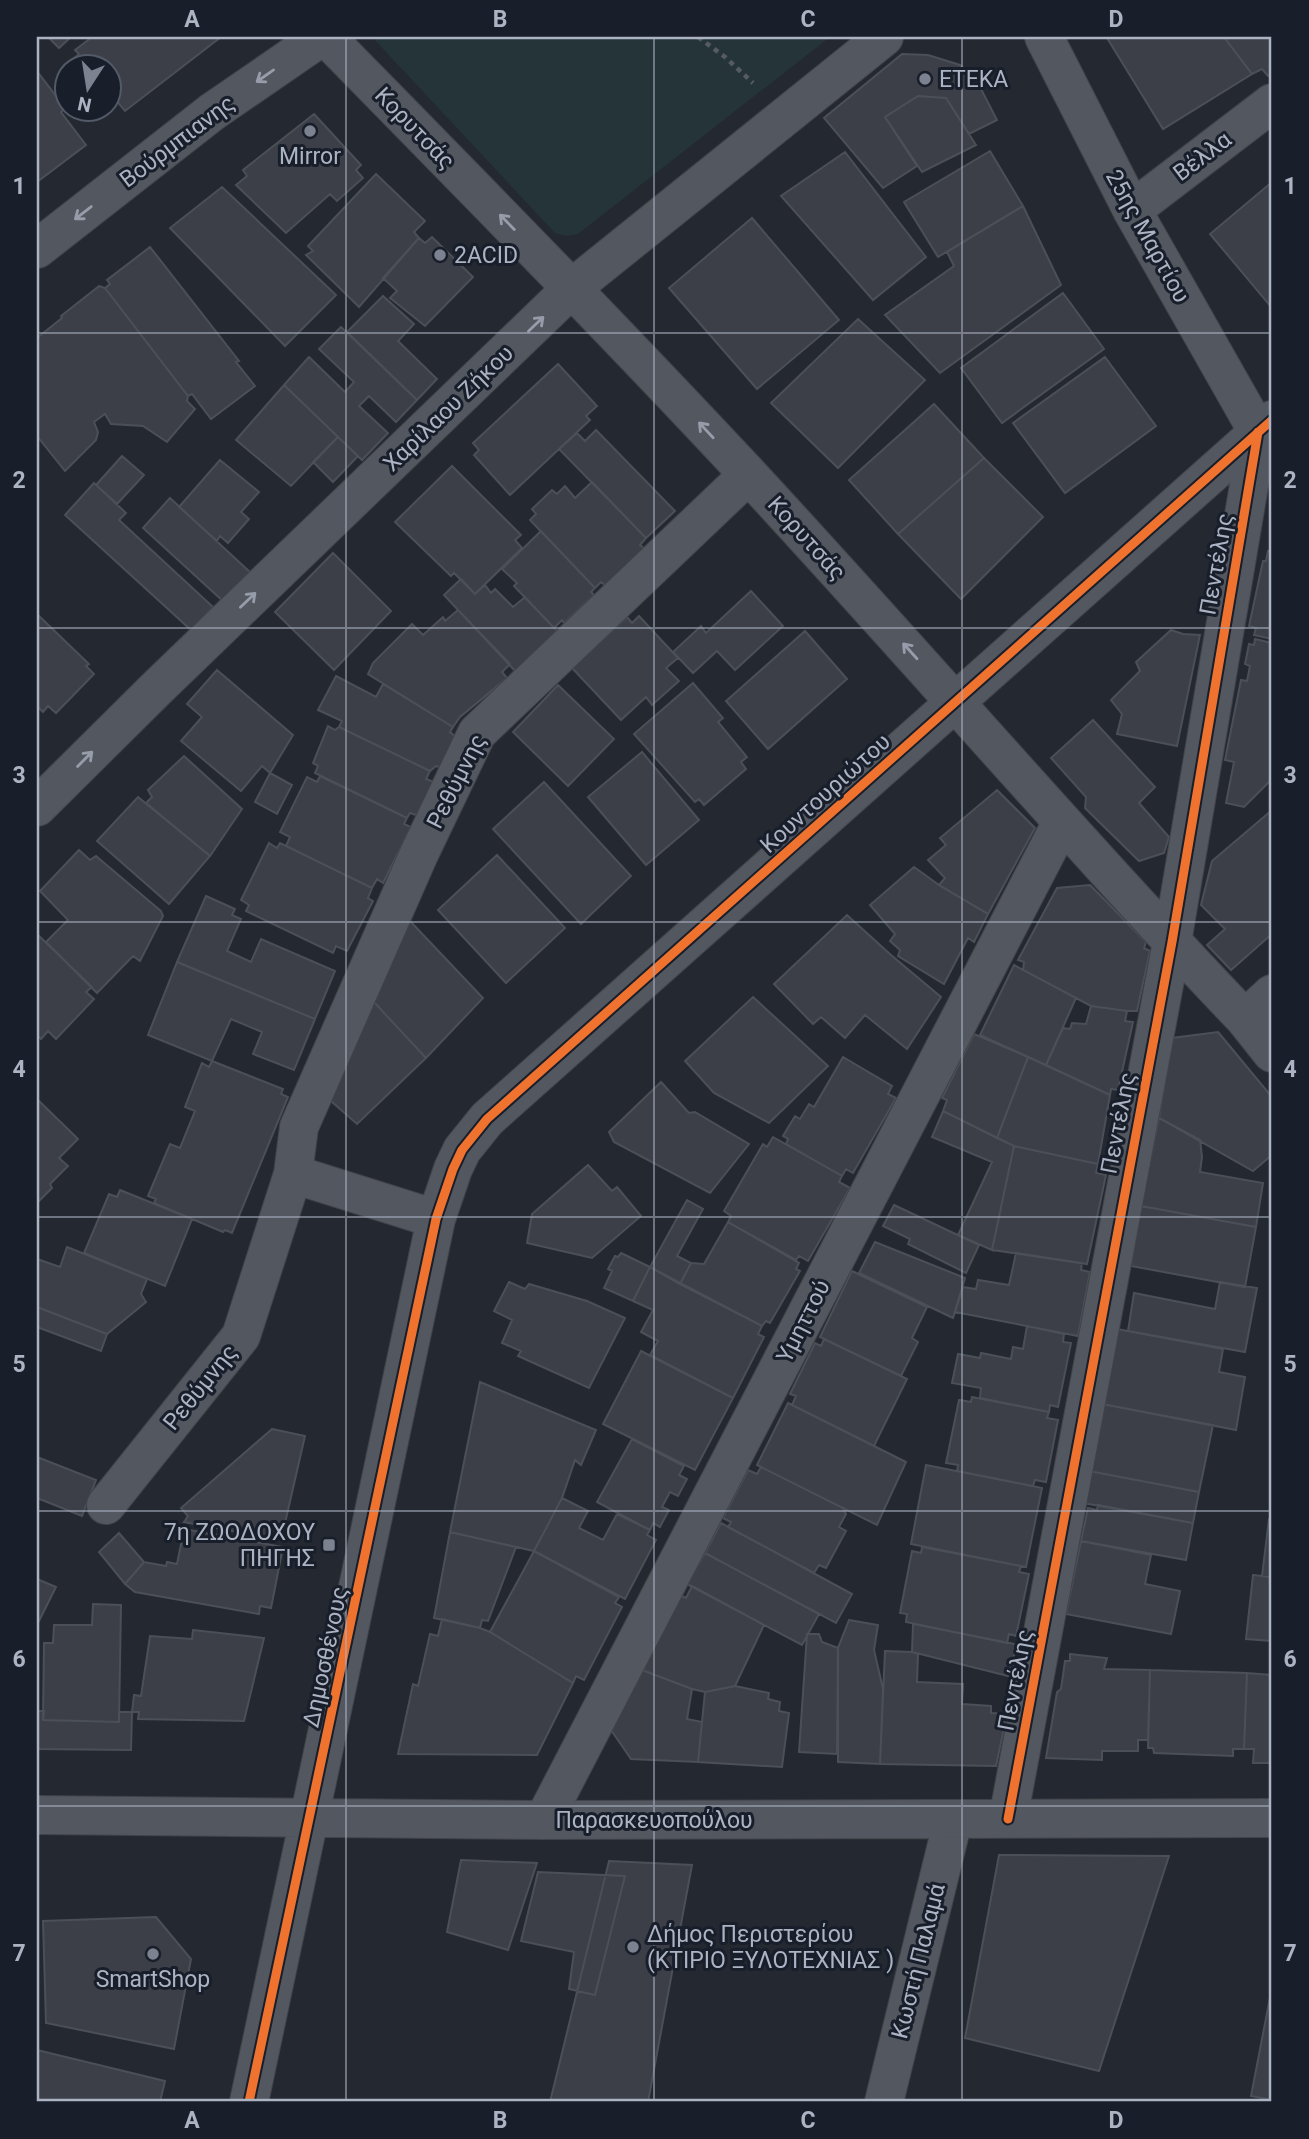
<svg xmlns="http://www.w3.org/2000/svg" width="1309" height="2139" font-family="Roboto,sans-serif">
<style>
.green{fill:#243438}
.building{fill:#3c3f47;stroke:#4b5058;stroke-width:2}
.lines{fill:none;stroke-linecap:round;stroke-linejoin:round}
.minor-casing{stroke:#404349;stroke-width:40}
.path{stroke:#565b63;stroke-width:4.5;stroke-dasharray:5 5;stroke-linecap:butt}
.minor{stroke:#53575f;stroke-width:38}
.cycleway-casing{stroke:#181e2a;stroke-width:13}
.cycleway{stroke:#ef722f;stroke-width:9}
.oneway{stroke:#969caa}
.grid{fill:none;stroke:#acb3c3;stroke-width:2;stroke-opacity:0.55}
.poi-dot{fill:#7c8290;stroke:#181e2a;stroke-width:2.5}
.labels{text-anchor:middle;stroke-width:6;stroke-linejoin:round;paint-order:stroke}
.poi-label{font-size:23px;fill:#acb3c3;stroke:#181e2a;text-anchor:start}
.street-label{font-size:23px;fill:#acb3c3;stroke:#181e2a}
.neatline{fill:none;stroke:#acb3c3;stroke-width:2.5}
.grid-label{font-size:23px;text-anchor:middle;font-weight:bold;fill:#acb3c3}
</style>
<rect width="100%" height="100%" fill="#242830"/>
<!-- green -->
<path class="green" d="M372,37H830L578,234L566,236L555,233Z"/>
<!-- building -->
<path class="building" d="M48,37H71L59,48Z
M92,37H221L125,111L108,91V66H77L72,60L79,54L75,50Z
M1109,37H1224L1252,74L1163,129L1107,38Z
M1224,37H1272V73L1268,76L1262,69L1252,74Z
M902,54L928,55L960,65L977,81L997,120L969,134L946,98L918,96L885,117L917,166L883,188L824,118Z
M37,71L65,108L61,112L86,145L37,182Z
M918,96L946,98L976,145L922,172L885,117Z
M314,114L361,165L356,170L363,178L337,201L330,194L286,233L236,185L247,176L243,170Z
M990,151L1023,206L938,257L904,202Z
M845,152L926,257L873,300L781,196Z
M376,174L425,221L414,232L419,238L359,307L306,255L313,251L308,246Z
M1272,182V308L1210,234Z
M222,187L336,295L285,346L170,228Z
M1023,206L1061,285L940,373L885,315L954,266L947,252Z
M752,218L839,320L757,389L669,288Z
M432,237L473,277L425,326L390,298L397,291L383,278L419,238L425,243Z
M150,247L239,361L236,362L255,386L211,419L192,394L188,396L105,288L110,284L107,280Z
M99,286L105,288L188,396L187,401L195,409L167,442L143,426L111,424L105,414L94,422L98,432L96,440L65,471L37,436V338L62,318L61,316Z
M1063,293L1104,349L1002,423L961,368Z
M383,296L414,324L398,341L437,379L417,400L347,332Z
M858,319L925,380L838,468L771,403Z
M341,327L417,400L396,422L369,396L359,406L388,433L362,460L284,385L309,357L345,392L354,382L319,349Z
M1105,357L1156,426L1065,493L1013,423Z
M558,364L597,406L586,416L590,420L510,495L474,455L479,450L473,443Z
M284,385L338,437L291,486L236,440Z
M934,404L984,458L898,534L849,480Z
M596,430L675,511L646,538L559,449L577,433L585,441Z
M338,437L358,456L333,482L313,462Z
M122,456L144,475L117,504L96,485Z
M984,458L1043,517L961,599L898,534Z
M220,460L259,492L241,512L249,519L228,543L220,536L217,541L179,507Z
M452,466L521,535L515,540L522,548L475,594L454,573L451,576L395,522Z
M592,482L646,538L640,545L646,550L607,587L601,582L595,588L530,520L536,514L532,509L552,490L557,494L565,486L575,498Z
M94,483L126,513L119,520L213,607L191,630L65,515Z
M170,498L251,573L224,602L143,528Z
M541,531L595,588L591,592L594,595L564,623L562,620L554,628L514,586L517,583L502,569Z
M1272,549V639L1254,635L1256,628L1249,626L1263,561H1266L1268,551Z
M333,553L391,611L334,670L275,612Z
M461,579L475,594L485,585L491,593L495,589L513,607L525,597L558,632L516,672L444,595Z
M751,591L783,626L735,670L717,651L693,673L673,652L701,626L706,633Z
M458,610L510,664L502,672L507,678L460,717L453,727L368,674L373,663L412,624L423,635L443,617L445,621Z
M37,614L89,664L86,666L94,674L56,713L48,706L43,712L37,706Z
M639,616L678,658L666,668L679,681L652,705L646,697L621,720L572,668L627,617L632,623Z
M1171,630L1183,634L1200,635L1177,746L1117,734L1122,714L1111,700L1140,671L1136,662Z
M805,631L847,679L768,749L726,701Z
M1255,639L1272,643V779L1244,807L1226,803L1234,762L1225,760L1241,680L1247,681L1250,666L1245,664L1249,644L1254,645Z
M217,670L293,735L270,773L262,766L241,791L181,741L202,717L187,704Z
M336,676L376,697L383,684L453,727L450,732L456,737L442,768L436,766L430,771L339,727L342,721L318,710Z
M693,683L723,718L718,722L747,757L741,762L746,769L704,805L699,799L695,802L634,734Z
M558,685L614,739L568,786L513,732Z
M1093,720L1155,787L1139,803L1169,837L1164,853L1139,861L1085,808L1086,797L1051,758Z
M328,726L335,730L339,727L430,771L426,779L434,782L419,816L410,813L407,818L315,773L318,766L313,763Z
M642,752L699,820L646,865L588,797Z
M184,756L242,809L210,856L146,803L152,797L148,790Z
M270,773L292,785L277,814L255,802Z
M320,776L407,818L404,824L411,827L383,883L377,879L372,888L286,846L290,837L280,832L307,777L317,782Z
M544,782L631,876L581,924L493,829Z
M997,790L1035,828L988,914L939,885L945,878L928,860L946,845L940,838Z
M138,797L210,856L169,904L97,841Z
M1272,810V934L1231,970L1207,945L1225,929L1201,905L1212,861Z
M269,843L277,848L280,843L372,888L368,898L373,901L347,951L336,946L333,953L246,911L249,905L241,900Z
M79,850L90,860L96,856L161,911L163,916L140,961L133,956L97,993L46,942L68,920L40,891Z
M497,855L565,928L506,983L438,910Z
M914,867L939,885L988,914L974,942L968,938L944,984L898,956L900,950L890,941L895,934L870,905Z
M1090,885L1146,942L1144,948L1150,951L1137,1011H1127L1091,1006L1023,970L1024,962L1018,960L1057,888Z
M206,896L235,909L232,915L241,919L227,951L251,962L261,939L335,971L315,1019L177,962Z
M847,915L891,955L941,997L907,1049L865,1015L845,1038L821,1017L813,1024L774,984Z
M410,921L483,998L426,1058L373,1001Z
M37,934L92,987L86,992L94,999L56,1039L48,1031L41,1039L37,1035Z
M177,962L315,1019L294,1070L253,1054L262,1032L231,1019L212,1061L148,1035Z
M1014,965L1076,998L1046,1065L980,1035Z
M753,997L828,1066L769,1123L714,1093L685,1061Z
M373,1001L426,1058L357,1124L324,1095Z
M1091,1006L1127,1011L1125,1021L1133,1022L1118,1090L1111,1089L1110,1095L1046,1065L1063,1028L1070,1029L1072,1023L1086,1024Z
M1218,1032L1272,1097V1155L1253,1171L1159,1118L1172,1038Z
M974,1034L1028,1057L997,1138L943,1111L947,1100L942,1098Z
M843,1057L892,1086L888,1094L896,1098L853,1173L846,1169L842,1176L786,1144L788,1139L783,1136L795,1116L800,1119L809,1104L814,1107Z
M1028,1057L1110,1095L1098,1164L1014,1146L997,1138Z
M212,1061L283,1089L281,1094L288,1097L232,1233L225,1230L223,1232L154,1203L156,1199L148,1196L170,1144L180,1148L195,1111L185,1107L202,1063L209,1067Z
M661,1082L689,1113L695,1112L749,1144L710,1193L614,1142L609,1132Z
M37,1099L78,1139L59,1158L68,1166L50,1184L52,1188L37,1203Z
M943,1111L1014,1146L992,1250L958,1235L992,1162L932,1137Z
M1159,1118L1200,1140L1202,1157L1200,1172L1263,1183L1256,1227L1141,1206Z
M773,1137L842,1176L839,1182L850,1188L808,1261L799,1256L796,1260L728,1222L731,1216L724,1211L763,1144L767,1147Z
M1014,1146L1098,1164L1096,1173L1106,1175L1087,1264L992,1250Z
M588,1165L612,1191L617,1187L641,1216L592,1258L527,1243L532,1214Z
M120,1190L192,1219L165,1286L84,1253L109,1194L117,1197Z
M687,1200L703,1209L677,1256L691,1263L680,1284L650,1267Z
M894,1205L979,1245L966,1273L908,1244L910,1239L883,1226Z
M1141,1206L1256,1227L1245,1287L1131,1266Z
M728,1222L799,1263L796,1269L800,1271L770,1323L766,1321L762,1326L680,1284L691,1263L704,1264Z
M875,1242L965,1278L953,1318L859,1273Z
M67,1247L147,1279L141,1294L146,1302L107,1334L37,1307V1259L60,1267Z
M621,1253L650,1267L633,1301L604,1288L612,1271L608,1269L615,1256L618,1257Z
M1016,1253L1082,1263L1081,1270L1090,1272L1078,1336L955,1312L963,1287L976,1289L978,1280L1009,1285Z
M650,1267L762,1326L758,1334L764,1337L733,1398L650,1355L658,1341L641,1332L653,1310L633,1301Z
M852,1271L927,1307L912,1338L918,1342L901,1376L820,1337Z
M509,1282L525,1289L529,1284L587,1301L625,1318L589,1388L518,1356L521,1351L502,1343L512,1320L494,1311Z
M1220,1282L1257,1288L1245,1352L1128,1331L1134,1293L1215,1309Z
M37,1307L107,1334L101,1351L37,1327Z
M1027,1326L1064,1334L1063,1342L1071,1343L1058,1407L1050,1405L1049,1412L980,1398L981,1388L952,1383L958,1354L980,1358L981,1353L1011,1359L1013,1347L1023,1349Z
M1117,1329L1223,1349L1219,1372L1245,1377L1236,1430L1102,1404Z
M824,1339L907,1379L874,1446L792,1405L796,1396L790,1394L815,1343L821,1346Z
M641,1351L733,1398L695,1470L603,1424Z
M480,1382L596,1430L581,1465L575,1460L562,1498L534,1551L450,1532Z
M972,1397L1049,1412L1047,1418L1058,1420L1046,1482L1035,1480L1033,1486L957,1471L958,1465L946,1463L959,1400L971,1402Z
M788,1403L906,1462L877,1525L757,1465Z
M1102,1404L1213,1425L1199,1492L1089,1471Z
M272,1429L305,1436L283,1532L272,1531L269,1538L184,1522L188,1516L181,1508Z
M632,1439L684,1466L679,1475L687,1479L678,1496L670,1492L662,1507L669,1510L660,1527L653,1523L650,1530L597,1502Z
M37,1457L96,1480L82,1516L37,1498Z
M926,1465L1042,1488L1026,1567L911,1544Z
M761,1467L843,1508L846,1514L839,1527L846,1531L826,1568L819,1565L814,1573L728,1527L731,1522L723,1518L748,1470L757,1474Z
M1089,1471L1199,1492L1193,1523L1083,1503Z
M562,1498L588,1511L579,1528L603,1540L617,1514L650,1530L647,1535L656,1540L625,1599L534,1551Z
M1098,1505L1193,1523L1186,1560L1081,1541L1088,1508L1097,1510Z
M1269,1519H1272V1577L1262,1576Z
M721,1523L852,1594L836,1623L705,1553Z
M184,1529L283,1547L271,1608L260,1606L259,1614L135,1592L125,1584L144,1562L166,1566L167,1562L177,1564Z
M450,1532L516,1547L488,1621L482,1620L480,1628L434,1618Z
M119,1533L144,1562L125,1584L99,1552Z
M1081,1541L1151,1555L1145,1584L1180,1591L1171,1634L1066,1614Z
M922,1547L1021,1566L1019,1572L1029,1574L1016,1636L1009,1634L1007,1643L906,1622L907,1614L900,1613L912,1551L921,1553Z
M534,1551L619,1597L615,1603L622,1607L584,1680L576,1676L573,1683L490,1632Z
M705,1553L819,1614L802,1645L687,1584Z
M1253,1575L1272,1577V1641L1246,1639Z
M37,1579L56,1587L37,1625Z
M692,1586L764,1625L735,1686L705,1692L692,1689L642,1670L678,1594L686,1598Z
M93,1604L121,1605L119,1722L43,1720L44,1643H53L54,1625H92Z
M442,1619L480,1628L490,1632L573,1683L537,1755L398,1754L413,1684L418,1686L430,1634L438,1636Z
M849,1620L878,1625L874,1650L883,1689L880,1764L838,1762V1648Z
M913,1624L1015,1644L1012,1677L912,1652Z
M193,1630L264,1638L244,1721L138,1719L139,1712H132L134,1695L141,1696L150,1636L192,1639Z
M807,1634H819L822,1642L838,1648L837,1754L799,1752Z
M885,1651L912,1652L918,1654L917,1682L963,1684L962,1704L991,1706V1713L1007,1714L996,1766L880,1764Z
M1070,1654L1107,1658L1104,1669L1150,1670L1148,1740H1138V1751H1102V1760L1046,1758L1057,1692L1061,1689L1065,1661H1070Z
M642,1670L692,1689L687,1719L702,1722L698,1762L631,1759L611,1730Z
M1150,1670L1247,1673L1244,1749H1233V1756L1154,1753L1153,1748H1148Z
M1247,1673L1272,1675V1763H1253L1254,1749H1244Z
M735,1686L769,1693L768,1699L780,1702L779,1711L789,1713L782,1767L698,1762L705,1692Z
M37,1711H44L43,1720L119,1722V1712H132L131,1750L37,1749Z
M999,1855L1169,1856L1099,2071L965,2038Z
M461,1860L537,1863L508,1950L447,1932Z
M609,1861L692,1865L648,2102H550Z
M538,1872L625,1876L595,1995L569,1989L574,1952L521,1941Z
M156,1917L191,1959L174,2049L46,2023L43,1921Z
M1272,1987V2100L1251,2096Z
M37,2050L165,2081L160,2102H37Z"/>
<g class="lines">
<!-- minor casing -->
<g class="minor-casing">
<path id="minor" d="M326,37C468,182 610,326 748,474C915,654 1075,841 1245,1019L1272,1053
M1044,37L1132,210L1258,432
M1132,210L1272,103
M37,249L212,112L321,37
M37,807L157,688L572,288L884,37
M1245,1019L1272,994
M293,1174L436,1219
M106,1505L241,1336L293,1174L299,1127L419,854L477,733L748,475
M37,1815L544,1820L1272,1818
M1008,1819L1172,942L1258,432
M544,1820L1062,822
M249,2102L436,1219L453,1169L462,1150L487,1119L1272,420
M884,2102L953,1820"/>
</g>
<!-- path -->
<path class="path" d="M698,37L725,57L753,83"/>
<!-- minor -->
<use href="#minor" class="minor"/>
<!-- cycleway casing -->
<g class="cycleway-casing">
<path id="cycleway" d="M1008,1819L1172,942L1258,432
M249,2102L436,1219L453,1169L462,1150L487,1119L1272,420"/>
</g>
<!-- cycleway -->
<use href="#cycleway" class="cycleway"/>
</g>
<!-- one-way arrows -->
<defs><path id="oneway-shaft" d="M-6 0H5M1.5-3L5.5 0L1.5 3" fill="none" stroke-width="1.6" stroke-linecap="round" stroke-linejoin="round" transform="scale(1.75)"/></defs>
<g class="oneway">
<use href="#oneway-shaft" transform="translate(265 76) rotate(145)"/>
<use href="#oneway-shaft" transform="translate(83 213) rotate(142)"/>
<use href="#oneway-shaft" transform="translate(507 222) rotate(-134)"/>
<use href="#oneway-shaft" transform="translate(536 324) rotate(-44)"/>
<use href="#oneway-shaft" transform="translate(706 430) rotate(-133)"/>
<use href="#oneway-shaft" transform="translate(248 600) rotate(-44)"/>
<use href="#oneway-shaft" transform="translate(910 651) rotate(-132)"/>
<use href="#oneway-shaft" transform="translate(85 759) rotate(-45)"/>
</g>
<!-- grid -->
<path class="grid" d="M346,37V2102M654,37V2102M962,37V2102M37,333H1272M37,628H1272M37,922H1272M37,1217H1272M37,1511H1272M37,1806H1272"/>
<!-- markers -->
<g class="poi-dot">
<circle cx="925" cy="79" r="7"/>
<circle cx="310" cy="131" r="7"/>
<circle cx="440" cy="255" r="7"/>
<rect x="322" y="1538" width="14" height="14" rx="3.5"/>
<circle cx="633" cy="1947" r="7"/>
<circle cx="153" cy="1954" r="7"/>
</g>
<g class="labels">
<!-- poi labels -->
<g class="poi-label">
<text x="939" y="87">ΕΤΕΚΑ</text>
<text x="310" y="164" text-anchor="middle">Mirror</text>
<text x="454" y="263">2ACID</text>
<text x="315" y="1540" text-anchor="end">7η ΖΩΟΔΟΧΟΥ<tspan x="315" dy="26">ΠΗΓΗΣ</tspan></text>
<text x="647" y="1942">Δήμος Περιστερίου<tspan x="647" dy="26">(ΚΤΙΡΙΟ ΞΥΛΟΤΕΧΝΙΑΣ )</tspan></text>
<text x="153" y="1987" text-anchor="middle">SmartShop</text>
</g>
<!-- street labels -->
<g class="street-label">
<text transform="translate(415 128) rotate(46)" y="8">Κορυτσάς</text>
<text transform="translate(177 141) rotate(-37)" y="8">Βούρμπιανης</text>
<text transform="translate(1202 156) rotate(-37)" y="8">Βέλλα</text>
<text transform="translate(1148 236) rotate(61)" y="8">25ης Μαρτίου</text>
<text transform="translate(448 408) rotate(-44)" y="8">Χαρίλαου Ζήκου</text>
<text transform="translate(807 538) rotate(48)" y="8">Κορυτσάς</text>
<text transform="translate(1216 564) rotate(-80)" y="8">Πεντέλης</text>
<text transform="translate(456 781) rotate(-63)" y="8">Ρεθύμνης</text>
<text transform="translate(825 793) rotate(-42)" y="8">Κουντουριώτου</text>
<text transform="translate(1118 1123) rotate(-79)" y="8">Πεντέλης</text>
<text transform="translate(803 1321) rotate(-63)" y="8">Υμηττού</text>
<text transform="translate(200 1387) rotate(-51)" y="8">Ρεθύμνης</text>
<text transform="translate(325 1657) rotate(-78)" y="8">Δημοσθένους</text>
<text transform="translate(1015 1680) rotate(-79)" y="8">Πεντέλης</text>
<text x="654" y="1828">Παρασκευοπούλου</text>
<text transform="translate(918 1961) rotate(-76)" y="8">Κωστή Παλαμά</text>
</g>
</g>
<!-- border -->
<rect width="1309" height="2139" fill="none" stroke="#181e2a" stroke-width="77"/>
<!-- north arrow -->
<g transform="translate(88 88) rotate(192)"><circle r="33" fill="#181e2a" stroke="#535a67" stroke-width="2"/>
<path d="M0-5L12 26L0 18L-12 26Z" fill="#7c8290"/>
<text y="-10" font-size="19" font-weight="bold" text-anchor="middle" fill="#acb3c3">N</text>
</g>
<rect x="38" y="38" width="1232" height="2062" class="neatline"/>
<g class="grid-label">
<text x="192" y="27">A</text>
<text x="500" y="27">B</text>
<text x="808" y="27">C</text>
<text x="1116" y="27">D</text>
<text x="19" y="194">1</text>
<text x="1290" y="194">1</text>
<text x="19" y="488">2</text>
<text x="1290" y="488">2</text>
<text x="19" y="783">3</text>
<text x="1290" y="783">3</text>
<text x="19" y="1077">4</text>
<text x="1290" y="1077">4</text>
<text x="19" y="1372">5</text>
<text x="1290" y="1372">5</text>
<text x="19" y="1667">6</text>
<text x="1290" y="1667">6</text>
<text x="19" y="1961">7</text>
<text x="1290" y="1961">7</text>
<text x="192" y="2128">A</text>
<text x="500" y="2128">B</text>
<text x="808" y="2128">C</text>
<text x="1116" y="2128">D</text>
</g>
</svg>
